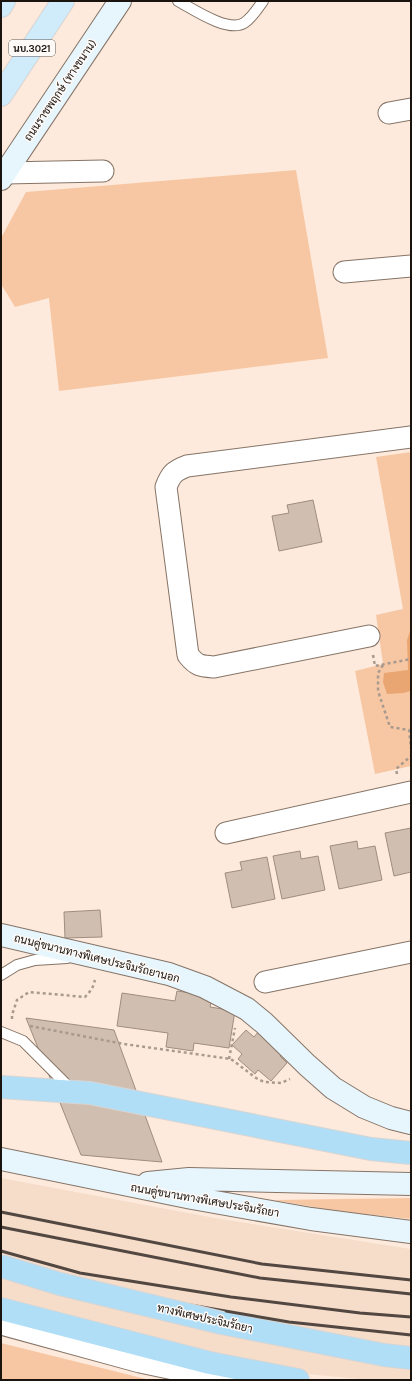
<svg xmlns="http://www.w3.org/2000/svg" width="412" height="1381" font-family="Karla,Sarabun,sans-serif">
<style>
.built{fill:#f6ddca}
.green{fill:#f7c7a3}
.water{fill:#e9a672}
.building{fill:#d0beb0;stroke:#9f8d80}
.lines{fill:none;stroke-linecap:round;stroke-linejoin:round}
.lane-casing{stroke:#857467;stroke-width:12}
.street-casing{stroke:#857467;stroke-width:23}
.secondary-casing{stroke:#857467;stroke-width:24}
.primary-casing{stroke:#d6d5d4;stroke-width:24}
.highway-casing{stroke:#d6d5d4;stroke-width:24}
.path{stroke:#a89a8f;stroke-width:2.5;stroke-dasharray:3 3;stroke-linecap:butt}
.lane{stroke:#fff;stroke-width:10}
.street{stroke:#fff;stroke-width:21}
.secondary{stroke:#e7f5fd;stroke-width:22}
.primary{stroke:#d0ebfa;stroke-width:22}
.highway{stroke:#b0def7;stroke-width:22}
.rail{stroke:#524841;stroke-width:3}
.highway-bridge-casing{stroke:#d6d5d4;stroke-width:24;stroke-linecap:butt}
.highway-bridge{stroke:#b0def7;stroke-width:22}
.labels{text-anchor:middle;stroke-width:3;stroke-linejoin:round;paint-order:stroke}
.shield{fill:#fefaf7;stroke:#5e5854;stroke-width:1}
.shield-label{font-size:10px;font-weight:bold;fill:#1a130e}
.street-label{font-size:11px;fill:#1a130e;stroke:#fefaf7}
</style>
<rect width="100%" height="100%" fill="#fdeadc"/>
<!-- built -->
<path class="built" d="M1,1178L215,1218L411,1249V1380H370L179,1362L1,1314Z"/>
<!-- green -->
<path class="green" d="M296,170L328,358L59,391L49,298L15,307L1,284V238L26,192Z
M411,452V766L375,774L355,671L383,664L376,615L403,609L376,457Z
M411,1198V1219L336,1211L274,1200Z
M1,1343L150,1380H1Z"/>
<!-- water -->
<path class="water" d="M411,628V691L403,693L387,694L383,682L384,673L408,670L407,640Z"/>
<!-- building -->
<path class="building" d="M313,500L322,542L279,551L272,516L289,513L287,505Z
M411,828V872L394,876L385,833Z
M357,841L358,849L375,846L382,880L339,889L330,846Z
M300,851L301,859L318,856L325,890L282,899L273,856Z
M267,857L275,899L232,908L225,873L242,870L240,862Z
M100,910L102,937L65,938L64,912Z
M177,991L212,996L210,1007L235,1011L229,1048L194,1043L193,1051L166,1047L168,1033L117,1026L122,993L175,1001Z
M26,1018L114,1030L162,1162L81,1155Z
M246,1030L254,1037L259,1031L283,1052L280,1056L287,1063L271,1081L258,1070L255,1074L238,1059L242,1054L232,1045Z"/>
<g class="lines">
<!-- lane casing -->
<g class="lane-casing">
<path id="lane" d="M178,1C193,9 228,33 244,23C252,18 258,8 263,1
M1,975L17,965L35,960L67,958
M1,1032L23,1041L71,1089"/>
</g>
<!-- street casing -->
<g class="street-casing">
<path id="street" d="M389,113L411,109
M5,173L103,171
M344,272L411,266
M369,636L214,667C200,666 197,666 188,655L166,487C171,474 174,471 187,466L411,437
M226,833L411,792
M265,982L411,952
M1,1324L140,1362L226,1380"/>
</g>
<!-- secondary casing -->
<g class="secondary-casing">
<path id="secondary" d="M1,179L120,1
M1,935L169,974L205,987L247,1009L264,1023L307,1065L333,1088L364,1107L391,1118L411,1123
M1,1159L192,1198L311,1219L411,1232
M148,1183L189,1179L411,1184"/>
</g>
<!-- primary casing -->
<g class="primary-casing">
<path id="primary" d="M1,6L4,1
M1,95L63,1"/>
</g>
<!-- highway casing -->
<g class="highway-casing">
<path id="highway" d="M1,1087L90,1093L371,1149L411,1153
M1,1309L210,1363L298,1380
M222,1323L384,1355L411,1358"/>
</g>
<!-- path -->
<path class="path" d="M373,655L375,666L411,659
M383,665L378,673V691L390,727L409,730L411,748
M397,774L396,769L411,756
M12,1019V1015L17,1000L29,992L85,997L92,989L95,980
M30,1026L124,1044L231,1059L256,1078L264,1082L281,1083L290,1079
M229,1059L235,1028"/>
<!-- lane -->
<use href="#lane" class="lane"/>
<!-- street -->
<use href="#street" class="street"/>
<!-- secondary -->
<use href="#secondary" class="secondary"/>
<!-- primary -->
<use href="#primary" class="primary"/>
<!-- highway -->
<use href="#highway" class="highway"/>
<!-- rail -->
<path class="rail" d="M1,1212L262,1264L411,1280
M1,1227L260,1278L411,1294
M1,1251L80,1273L231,1297L360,1313L411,1317
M1,1267L80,1286L289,1322L411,1335"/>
<!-- highway-bridge casing -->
<g class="highway-bridge-casing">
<path id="highway-bridge" d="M1,1266L60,1284L222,1323"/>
</g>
<!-- highway-bridge -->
<use href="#highway-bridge" class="highway-bridge"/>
</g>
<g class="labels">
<!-- shield labels -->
<rect class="shield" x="9" y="40" width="46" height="16" rx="3"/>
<g class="shield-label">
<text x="32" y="52">นบ.3021</text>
</g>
<!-- street labels -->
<g class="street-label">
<text transform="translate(60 90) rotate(-56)" y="4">ถนนราชพฤกษ์ (ทางขนาน)</text>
<text transform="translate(97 958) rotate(14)" y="4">ถนนคู่ขนานทางพิเศษประจิมรัถยานอก</text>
<text transform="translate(205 1200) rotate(10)" y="4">ถนนคู่ขนานทางพิเศษประจิมรัถยา</text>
<text transform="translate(205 1318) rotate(13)" y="4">ทางพิเศษประจิมรัถยา</text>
</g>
</g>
<!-- border -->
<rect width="412" height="1381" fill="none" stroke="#1a130e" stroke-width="4"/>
</svg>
